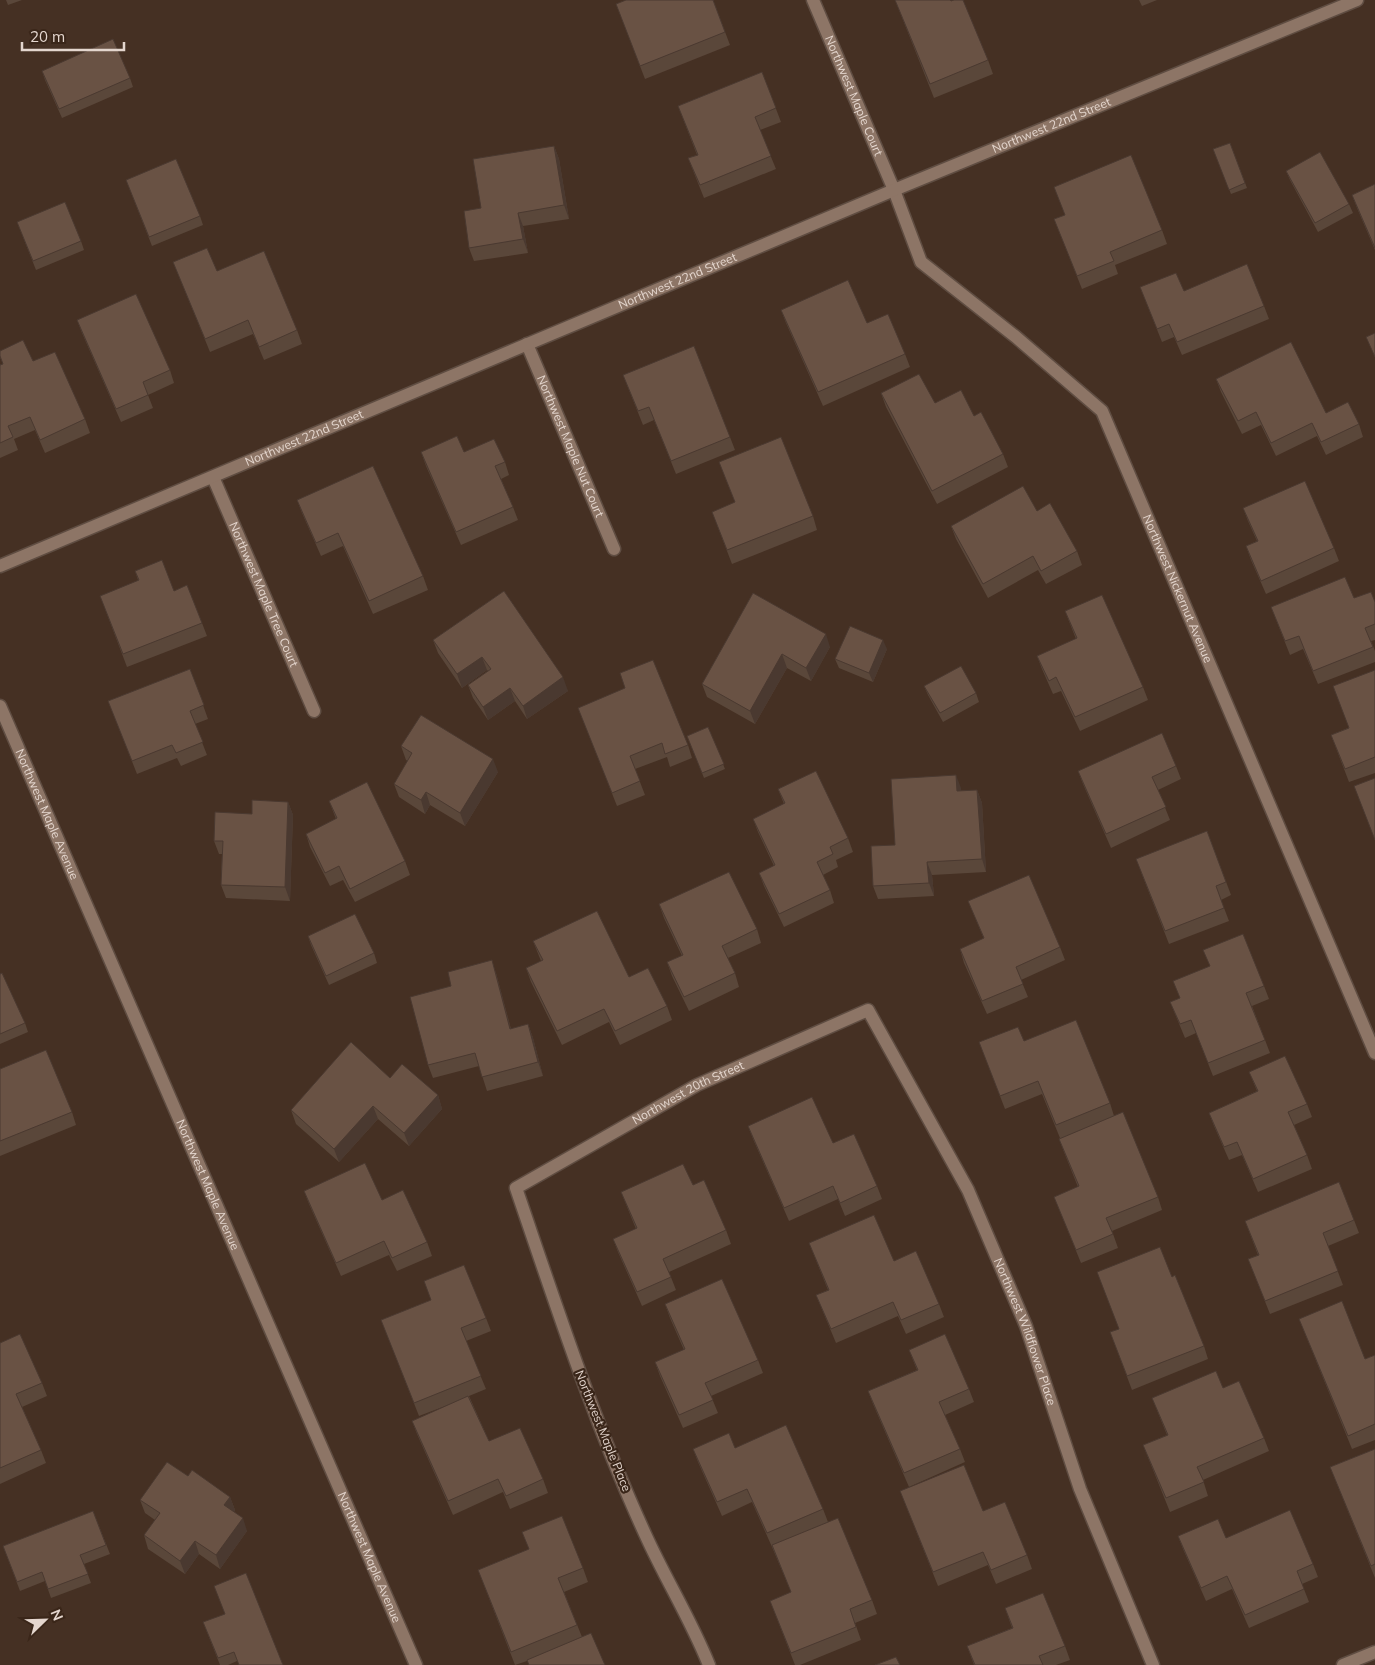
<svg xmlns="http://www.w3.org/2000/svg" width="1375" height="1665" font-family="Mulish,sans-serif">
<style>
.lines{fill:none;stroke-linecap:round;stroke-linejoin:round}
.minor-casing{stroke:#5f4d42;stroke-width:15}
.tertiary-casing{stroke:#5f4d42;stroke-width:15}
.minor{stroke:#8d7566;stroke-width:12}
.tertiary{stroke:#8d7566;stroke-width:12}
.wall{fill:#5a473a}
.shaded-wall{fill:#4a3930}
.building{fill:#695244;stroke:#4a3930}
.labels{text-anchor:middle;stroke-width:4.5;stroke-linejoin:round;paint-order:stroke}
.street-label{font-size:12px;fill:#e4d6ce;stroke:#3a2619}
</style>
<rect width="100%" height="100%" fill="#453023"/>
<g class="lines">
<!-- minor casing -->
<g class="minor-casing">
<g id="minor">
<path id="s1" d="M813,0L894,190L921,262L1016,337L1102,411L1375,1053"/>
<path id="s2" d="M527,344L614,549"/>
<path id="s3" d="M213,477L314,711"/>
<path id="s4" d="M0,566L894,190L1357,0"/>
<path id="s5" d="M709,1665C691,1620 666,1580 646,1536C594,1423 556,1305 516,1188L697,1085L868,1010L968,1190L1026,1326L1080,1489L1153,1665"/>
<path d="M1343,1665L1375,1652"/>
</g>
</g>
<!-- tertiary casing -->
<g class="tertiary-casing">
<g id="tertiary">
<path id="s6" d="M0,706L416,1665"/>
</g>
</g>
<!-- minor -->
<use href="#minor" class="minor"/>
<!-- tertiary -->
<use href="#tertiary" class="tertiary"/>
</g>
<!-- wall -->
<path class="wall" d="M6,0H22L8,5Z
M713,0L730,45L645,79L616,4Z
M895,0H950L988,60L993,74L934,98Z
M1139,0H1157L1142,6Z
M42,71L130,78L133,87L62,118L45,80Z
M762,72L781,122L760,130L776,169L704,198L688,158L697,155L678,106Z
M1230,143L1247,188L1231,194L1213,149Z
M554,146L559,159L569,219L523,226L528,253L474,261L469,248L481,208Z
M1286,171L1349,204L1353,213L1318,232L1290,180Z
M126,180L200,216L203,225L152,246Z
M1375,184V250L1357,208L1352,195Z
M1054,187L1162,230L1167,244L1115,265L1118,274L1082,289L1054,219L1065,215Z
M17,222L81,241L84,250L36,270Z
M173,262L217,271L297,330L302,344L264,360L253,334L210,352Z
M1140,287L1184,291L1264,306L1269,319L1182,355L1174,337L1162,342Z
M781,310L905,354L910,367L823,406L786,323Z
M77,320L170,370L174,383L148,395L153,408L121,422L82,333Z
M0,357L33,361L85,419L90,433L45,453L35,430L14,439L18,450L0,458V365L3,364Z
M623,375L730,437L735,450L676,474L654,420L643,425Z
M1216,379L1359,424L1363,437L1326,455L1317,436L1276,456L1261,425L1242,434L1221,392Z
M881,393L935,403L974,416L1003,454L1008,467L937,504L886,407Z
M421,452H464L505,462L509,475L501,479L513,507L518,520L461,545L426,466Z
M724,475L813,516L817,530L732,564L717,525L735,502Z
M297,500L423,576L428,590L373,614L343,546L321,556L302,513Z
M1243,508L1334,548L1339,561L1266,594L1251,560L1246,546L1257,541L1248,521Z
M1037,511L1077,551L1082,565L1046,584L1038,570L988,598L956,539L951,526Z
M135,571L174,591L202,623L207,636L127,667L105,609L138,580Z
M504,591L568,691L527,719L515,701L488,720L473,698L468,685L488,671L487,670L462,688L438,653L433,640Z
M753,593L830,647L811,681L787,668L755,724L707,697L702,684Z
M1354,598L1375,602V640L1371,641L1375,651V662L1318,684L1303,649L1290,655L1271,607Z
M1065,611L1143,687L1148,700L1080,731L1061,691L1053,694L1042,669L1037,656L1076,639Z
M887,649L873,682L839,668L835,659Z
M190,669L208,719L195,724L207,755L181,766L177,758L137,774L108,701Z
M1375,670V773L1349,782L1331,735L1348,728Z
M924,686L976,693L979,702L943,722L928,695Z
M578,708L688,745L692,758L670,767L667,757L635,769L645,795L617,806Z
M708,727L725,769L704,778L687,736Z
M401,746L498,772L465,826L430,805L425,814L399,797L394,784L408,761L406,760Z
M1176,766L1181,779L1158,790L1170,820L1111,848L1083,784L1078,771Z
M961,788V791L977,790L982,803L986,872L932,875L934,896L878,899L873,886L895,845Z
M778,789L848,838L853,852L836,860L838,867L823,875L830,890L834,903L784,927L764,886L759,873L774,866L758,832L753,819L784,804Z
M329,801L405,861L410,875L355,902L343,880L330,886L310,847L306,834L336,819Z
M288,802L293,815L290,901L226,898L221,885L222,854H219L214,841L252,814Z
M1207,831L1231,895L1221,900L1229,921L1169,944L1141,872Z
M968,901L1060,947L1065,960L1021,980L1028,997L987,1014L964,963L960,949L984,939Z
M659,904L757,929L761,943L728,958L735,973L739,987L689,1011L672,976L667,962L682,956L664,918Z
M308,936L374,953L377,963L329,985L311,945Z
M533,941L629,977L667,1006L672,1020L620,1045L609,1022L562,1045L531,982L526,968L541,961Z
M496,973L511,1029L528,1024L533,1038L543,1076L487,1091L479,1066L433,1078L428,1065Z
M0,974L25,1023L28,1032L0,1044Z
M1264,986L1269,999L1252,1006L1270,1053L1213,1076L1196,1033L1185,1038L1170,1002Z
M1024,1041L1110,1103L1114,1116L1158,1197L1162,1210L1112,1231L1118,1248L1081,1263L1054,1197L1078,1187L1064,1152L1059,1139L1060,1138L1042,1094L1005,1109L979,1042Z
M0,1069L72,1112L76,1125L0,1156Z
M1249,1072L1307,1104L1312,1117L1294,1125L1307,1155L1312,1169L1258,1192L1242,1155L1229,1160L1214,1126L1209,1113L1257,1091Z
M390,1078L438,1095L442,1109L409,1146L378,1119L339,1162L296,1124L291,1110Z
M748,1126L877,1186L882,1199L845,1216L838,1199L789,1221L753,1139Z
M693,1185L726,1230L731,1244L669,1272L676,1290L642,1306L618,1252L613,1239L636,1229L621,1192Z
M304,1191L382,1200L427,1242L432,1256L397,1271L389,1255L341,1276L309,1204Z
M1354,1220L1359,1233L1328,1246L1343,1285L1270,1314L1248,1259L1258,1255L1245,1221Z
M809,1243L894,1261L939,1304L944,1317L906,1334L898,1316L836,1343L816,1295L828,1290Z
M431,1300L486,1318L491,1331L466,1341L486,1389L469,1396L489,1441L543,1479L548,1493L510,1509L503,1492L453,1515L417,1434L412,1421L448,1405L419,1416L381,1320Z
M665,1304L758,1360L763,1373L711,1396L718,1413L683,1428L660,1376L655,1362L684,1350L670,1318Z
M1299,1319L1365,1359L1375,1355V1440L1352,1449Z
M1119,1329L1204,1346L1208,1359L1132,1390L1110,1332Z
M0,1343L42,1383L47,1396L22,1407L41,1450L46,1463L0,1484Z
M909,1350L969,1389L974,1402L945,1415L960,1449L965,1462L909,1487L873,1404L868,1391L917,1370Z
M1223,1388L1264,1438L1269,1451L1203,1480L1208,1496L1170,1512L1143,1445L1167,1435L1152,1398Z
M735,1448L823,1509L828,1522L872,1600L877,1614L855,1623L861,1640L800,1665H795L770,1601L791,1592L772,1547L752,1502L722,1516L698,1462L693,1449Z
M1375,1449V1578L1330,1467Z
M188,1476L230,1497L235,1510L234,1512L247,1531L220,1569L199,1554L185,1574L148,1549L144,1535L155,1520L145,1513L140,1500Z
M900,1491L983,1511L1027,1555L1032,1569L996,1584L988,1565L938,1586Z
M93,1511L110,1554L84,1564L91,1583L51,1598L45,1581L20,1591L3,1546Z
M522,1532L583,1568L588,1582L564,1592L582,1637L527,1661L515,1665L478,1570L529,1549Z
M1178,1536L1226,1538L1313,1564L1318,1577L1302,1584L1309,1602L1249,1628L1232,1589L1206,1601L1183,1549Z
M1005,1608L1065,1646L1070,1660L1056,1665H974L967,1646L1012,1628Z
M203,1622L283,1665L237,1661L228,1665H220Z"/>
<!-- shaded-wall -->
<path class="shaded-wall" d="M554,146L559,159L569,219L564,205Z
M518,213L523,226L528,253L523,239Z
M826,634L830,647L811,681L806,668Z
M883,640L887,649L873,682L869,673Z
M782,654L787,668L755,724L750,711Z
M482,657L487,670L462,688L457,674Z
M563,677L568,691L527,719L523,706Z
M510,688L515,701L488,720L483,707Z
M493,759L498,772L465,826L460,813Z
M956,775L961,788L962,804L957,791Z
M977,790L982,803L986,872L982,859Z
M426,792L430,805L425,814L421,800Z
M288,802L293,815L290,901L285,887Z
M927,862L932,875L934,896L929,883Z
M492,960L496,973L514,1042L510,1029Z
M528,1024L533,1038L543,1076L538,1062Z
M438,1095L442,1109L409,1146L404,1133Z
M373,1106L378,1119L339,1162L334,1149Z
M230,1497L235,1510L229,1518L224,1505Z
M243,1518L247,1531L220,1569L216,1555Z
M195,1541L199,1554L185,1574L180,1561Z"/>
<!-- building -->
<path class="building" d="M626,0H713L725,32L640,66L616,4Z
M895,0H950L951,1L954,0H963L988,60L930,84Z
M113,39L130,78L59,109L42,71Z
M762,72L776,108L755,117L771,156L700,185L688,158L698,155L678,106Z
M1230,143L1245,183L1229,190L1213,149Z
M554,146L564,205L518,213L523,239L469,248L464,211L481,208L473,159Z
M1320,152L1349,204L1315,223L1286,171Z
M1131,155L1162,230L1110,252L1114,261L1077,276L1054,219L1065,215L1054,187Z
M176,159L200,216L149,237L126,180Z
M1375,184V248L1352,195Z
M65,202L81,241L33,261L17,222Z
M207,248L217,271L264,251L297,330L259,347L248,320L205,339L173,262Z
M1247,264L1264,306L1177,342L1169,324L1157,329L1140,287L1176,273L1184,291Z
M848,280L867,323L888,314L905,354L818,392L781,310Z
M136,294L170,370L143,382L148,395L116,409L77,320Z
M1375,333V357L1366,337Z
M23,340L33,361L55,352L85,419L40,440L30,417L8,426L13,437L0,443V365L3,364L0,356V351Z
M1291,342L1326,413L1348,402L1359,424L1321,442L1312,423L1271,443L1256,412L1238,421L1216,379Z
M694,346L730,437L671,461L649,407L638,411L623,375Z
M919,374L935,403L961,390L974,416L981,412L1003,454L932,491L881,393Z
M457,436L464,452L494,439L505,462L495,466L513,507L456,532L421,452Z
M781,437L813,516L727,550L712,512L735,502L719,462Z
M373,466L423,576L369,601L338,533L316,543L297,500Z
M1305,481L1334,548L1261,581L1246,546L1258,541L1243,508Z
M1023,486L1037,511L1050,503L1077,551L1041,571L1033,556L983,584L951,526Z
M162,560L174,591L187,585L202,623L123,654L100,596L139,580L135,571Z
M1345,577L1354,598L1371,592L1375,602V624L1365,628L1373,647L1313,671L1299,636L1285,641L1271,607Z
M504,591L563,677L523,706L510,688L483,707L468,685L491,669L482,657L457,674L433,640Z
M753,593L826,634L806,668L782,654L750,711L702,684Z
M1102,595L1143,687L1075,717L1056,677L1049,681L1037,656L1077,638L1065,611Z
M850,626L883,640L869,673L835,659Z
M653,660L688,745L665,754L662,743L630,756L640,781L612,793L578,708L625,688L620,673Z
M961,666L976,693L940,713L924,686Z
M190,669L204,705L190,711L203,742L176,753L172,745L132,761L108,701Z
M1375,670V757L1345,769L1331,735L1349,728L1333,686Z
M421,715L493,759L460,813L426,792L421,800L394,784L412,753L401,746Z
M708,727L724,764L702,773L687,736Z
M1162,733L1176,766L1152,777L1166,807L1106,834L1078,771Z
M816,771L848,838L830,847L833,854L817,862L830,890L779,914L759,873L775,865L753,819L785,803L778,789Z
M956,775L957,791L977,790L982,859L927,862L929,883L873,886L871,846L895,845L891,779Z
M1375,778V840L1354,786Z
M367,782L405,861L350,889L339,866L325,873L306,834L337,818L329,801Z
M252,800L288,802L285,887L221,885L223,841H214L215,812L252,814Z
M1207,831L1226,882L1216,886L1224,908L1165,931L1136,859Z
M729,872L757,929L722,946L735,973L684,997L667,962L683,955L659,904Z
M1029,875L1060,947L1016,967L1023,984L982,1001L960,949L984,938L968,901Z
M597,911L629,977L648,968L667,1006L615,1031L604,1009L557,1031L526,968L543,960L533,941Z
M355,914L374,953L326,976L308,936Z
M1243,934L1264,986L1246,993L1265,1040L1208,1063L1191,1020L1180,1024L1170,1002L1180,998L1173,981L1210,966L1203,950Z
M492,960L510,1029L528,1024L538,1062L482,1077L475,1053L428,1065L410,997L451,986L448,972Z
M2,973L25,1023L0,1034V974Z
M1076,1020L1110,1103L1056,1125L1038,1081L1000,1096L979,1042L1018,1027L1024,1041Z
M351,1042L390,1078L402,1064L438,1095L404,1133L373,1106L334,1149L291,1110Z
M46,1050L72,1112L0,1141V1069Z
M1285,1056L1307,1104L1288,1112L1307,1155L1253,1179L1237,1142L1224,1147L1209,1113L1258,1091L1249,1072Z
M812,1097L833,1143L854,1134L877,1186L840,1203L833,1186L784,1208L748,1126Z
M1123,1112L1158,1197L1106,1218L1113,1234L1076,1250L1054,1197L1079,1186L1059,1139Z
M365,1163L382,1200L403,1190L427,1242L392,1258L384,1241L336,1263L304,1191Z
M683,1164L693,1185L704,1180L726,1230L663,1259L671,1277L637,1292L613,1239L637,1228L621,1192Z
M1339,1182L1354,1220L1323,1233L1338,1271L1265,1301L1248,1259L1259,1255L1245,1221Z
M874,1215L894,1261L916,1251L939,1304L901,1320L893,1302L831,1329L816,1295L829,1290L809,1243Z
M1160,1247L1172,1277L1175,1275L1204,1346L1127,1376L1110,1332L1119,1329L1097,1272Z
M464,1265L486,1318L461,1328L481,1376L414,1403L381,1320L431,1300L424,1281Z
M722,1279L758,1360L705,1383L713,1400L679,1415L655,1362L685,1349L665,1304Z
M1342,1301L1365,1359L1375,1355V1424L1348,1436L1299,1319Z
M20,1334L42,1383L16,1394L41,1450L0,1468V1343Z
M945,1334L969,1389L939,1402L960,1449L904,1473L868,1391L918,1370L909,1350Z
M1216,1371L1223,1388L1239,1381L1264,1438L1197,1467L1204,1482L1166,1498L1143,1445L1168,1435L1152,1398Z
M468,1396L489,1441L520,1428L543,1479L506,1496L498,1479L448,1501L412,1421Z
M786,1425L823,1509L767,1533L747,1489L717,1502L693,1449L729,1433L735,1448Z
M1375,1449V1564L1371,1566L1330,1467Z
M167,1462L188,1476L192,1470L230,1497L224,1505L243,1518L216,1555L195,1541L180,1561L144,1535L160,1513L140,1500Z
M964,1465L983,1511L1005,1502L1027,1555L991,1570L983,1552L933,1572L900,1491Z
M1290,1510L1313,1564L1297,1571L1304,1589L1245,1615L1227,1576L1201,1588L1178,1536L1218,1519L1226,1538Z
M93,1511L106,1545L80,1555L88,1574L48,1589L42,1572L17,1582L3,1546Z
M562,1516L583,1568L558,1578L577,1625L511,1652L478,1570L529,1549L522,1532Z
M838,1518L872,1600L850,1609L856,1627L791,1653L770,1601L791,1592L772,1545Z
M246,1573L283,1665H239L234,1652L218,1658L203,1622L225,1614L214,1586Z
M1043,1593L1065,1646L1039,1656L1043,1665H975L967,1646L1013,1628L1005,1608Z
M591,1633L605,1665H529L527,1660Z
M896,1657L900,1665H875Z"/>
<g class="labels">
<!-- street labels -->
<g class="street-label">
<text dy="4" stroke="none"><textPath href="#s1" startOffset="104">Northwest Maple Court</textPath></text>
<text dy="4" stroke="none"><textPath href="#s4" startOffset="1140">Northwest 22nd Street</textPath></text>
<text dy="4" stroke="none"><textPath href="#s4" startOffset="735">Northwest 22nd Street</textPath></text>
<text dy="4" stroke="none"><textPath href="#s4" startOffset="330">Northwest 22nd Street</textPath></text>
<text dy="4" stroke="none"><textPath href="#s2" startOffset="111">Northwest Maple Nut Court</textPath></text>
<text dy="4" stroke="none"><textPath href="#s1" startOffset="711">Northwest Nickernut Avenue</textPath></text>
<text dy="4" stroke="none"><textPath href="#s3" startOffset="128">Northwest Maple Tree Court</textPath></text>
<text dy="4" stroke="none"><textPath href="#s6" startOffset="118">Northwest Maple Avenue</textPath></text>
<text dy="4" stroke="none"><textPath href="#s5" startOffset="712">Northwest 20th Street</textPath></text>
<text dy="4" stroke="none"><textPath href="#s6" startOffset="522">Northwest Maple Avenue</textPath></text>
<text dy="4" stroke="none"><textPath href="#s5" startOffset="1269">Northwest Wildflower Place</textPath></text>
<text transform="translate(603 1431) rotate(68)" y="4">Northwest Maple Place</text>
<text dy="4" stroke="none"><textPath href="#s6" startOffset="928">Northwest Maple Avenue</textPath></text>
</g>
</g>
<!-- north arrow -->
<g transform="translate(45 1620) rotate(67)" stroke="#3a2619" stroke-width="4" paint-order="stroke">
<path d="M0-4L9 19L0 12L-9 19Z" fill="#e4d6ce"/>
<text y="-8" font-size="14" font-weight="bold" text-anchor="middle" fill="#e4d6ce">N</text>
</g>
<!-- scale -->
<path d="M22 42v8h102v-8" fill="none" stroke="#e4d6ce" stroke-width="2.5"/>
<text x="30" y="42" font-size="15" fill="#e4d6ce" stroke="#3a2619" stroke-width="4" paint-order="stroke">20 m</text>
</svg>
